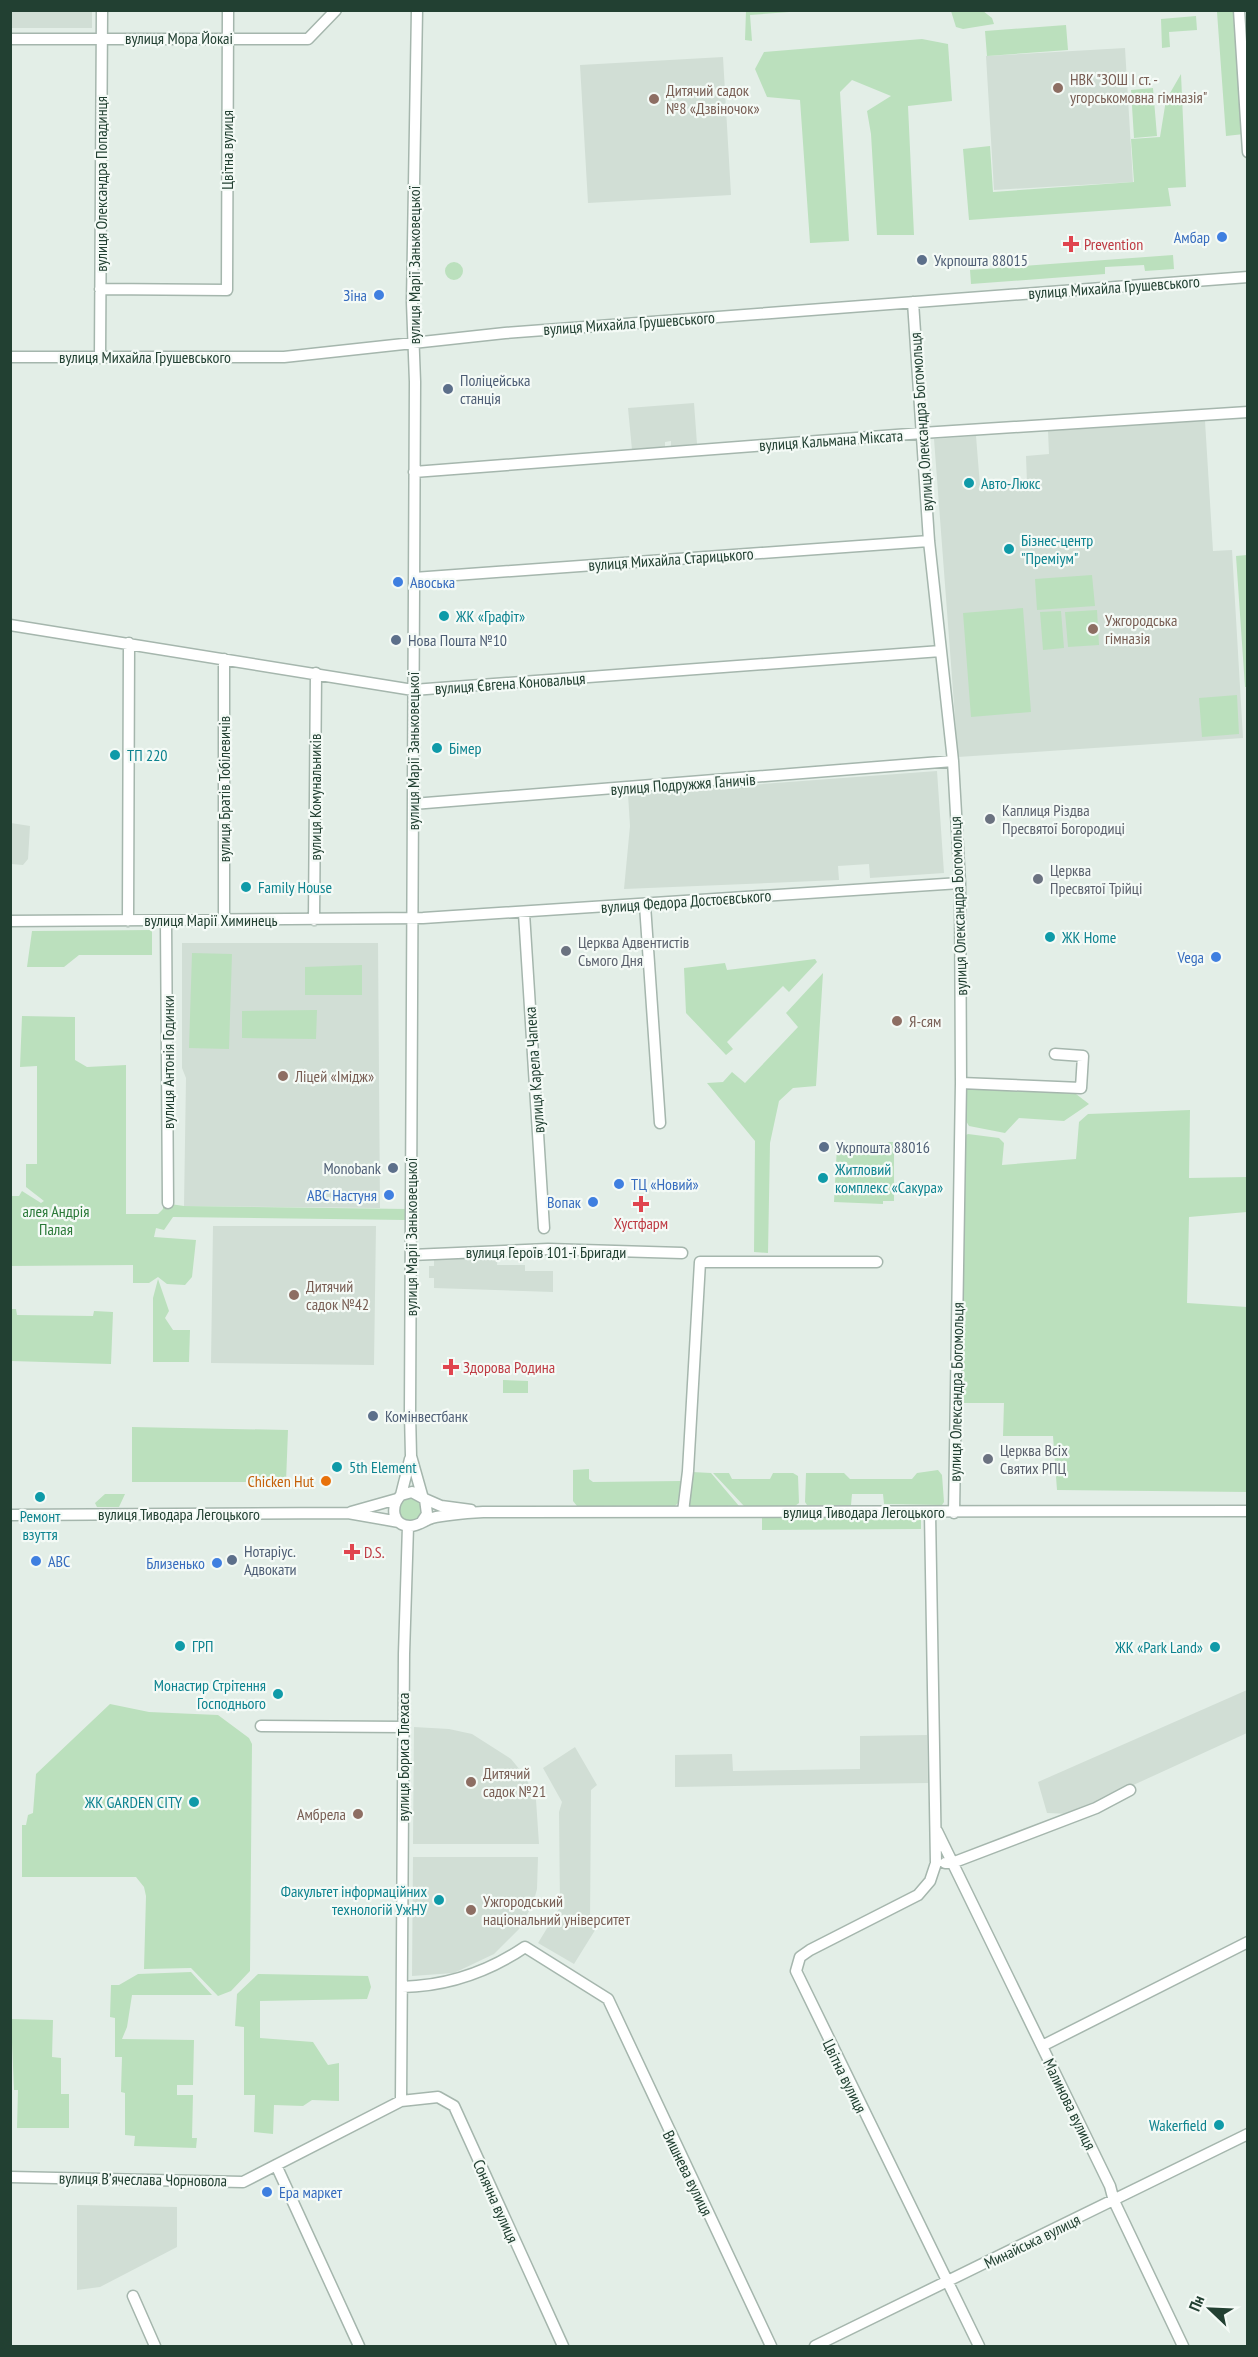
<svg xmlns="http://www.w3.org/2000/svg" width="1258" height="2357" font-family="'PT Sans Narrow',sans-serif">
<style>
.built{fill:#d1ded5}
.green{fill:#bbe0bd}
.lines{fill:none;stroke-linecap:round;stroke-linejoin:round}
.minor-casing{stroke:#a5b6ad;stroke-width:13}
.minor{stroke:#fff;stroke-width:10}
.education-dot{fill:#8d6e63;stroke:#f4faf6;stroke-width:2}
.shop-dot{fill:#3f7fe0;stroke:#f4faf6;stroke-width:2}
.health-dot{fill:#e0444e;stroke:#f4faf6;stroke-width:2}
.service-dot{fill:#5c6f8a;stroke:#f4faf6;stroke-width:2}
.culture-dot{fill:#0f9aa8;stroke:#f4faf6;stroke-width:2}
.worship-dot{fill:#6b7280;stroke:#f4faf6;stroke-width:2}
.food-dot{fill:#e8710a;stroke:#f4faf6;stroke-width:2}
.labels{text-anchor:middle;stroke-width:4.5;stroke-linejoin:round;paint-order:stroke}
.street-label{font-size:16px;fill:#224032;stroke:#f4faf6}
.education-label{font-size:16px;fill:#785e54;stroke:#f4faf6;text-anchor:start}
.shop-label{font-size:16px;fill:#366cbe;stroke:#f4faf6;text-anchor:end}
.health-label{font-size:16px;fill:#be3a42;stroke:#f4faf6;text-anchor:start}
.service-label{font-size:16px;fill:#4e5e75;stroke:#f4faf6;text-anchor:start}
.culture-label{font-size:16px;fill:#0d838f;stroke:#f4faf6;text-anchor:start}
.worship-label{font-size:16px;fill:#5b616d;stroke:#f4faf6;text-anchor:start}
.park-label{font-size:16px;fill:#2a7938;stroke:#f4faf6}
.food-label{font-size:16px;fill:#c56008;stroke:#f4faf6;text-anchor:end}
</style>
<rect width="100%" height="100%" fill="#e3eee7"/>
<!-- built -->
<path class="built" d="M11,10L92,11V28H11Z
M1125,48L1133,182L994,190L986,56Z
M723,57L731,195L588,203L580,65Z
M694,403L697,444L671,446V441L665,442V447L632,450L628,408Z
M1205,421L1213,551L1232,550L1243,738L958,757L934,439L976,436L980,486L1027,483L1026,456L1049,454L1048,431Z
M937,771L944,873L870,878L869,864L838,866L839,880L624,889L630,826L628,794Z
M11,823L30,826L28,859L23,865L11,864Z
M182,943H378L380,1208L184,1206L186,1078L182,1068Z
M213,1226H376L374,1365L211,1363Z
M498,1256L497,1265H525V1271H553V1292L434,1288V1278H429V1266H434V1260Z
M1247,1690V1733L1070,1814L1047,1813L1038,1782Z
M414,1727L449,1729L472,1734L511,1759L525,1776L536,1800L539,1844H413Z
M927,1735L928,1783L675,1787V1755L732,1754L733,1771L860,1769V1736Z
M575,1747L597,1785L591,1790L590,1922L597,1927L574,1964L538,1943L560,1907L559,1812L562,1802L543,1768Z
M413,1857H538L537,1889L533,1904L519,1929L494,1954L454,1973L412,1976Z
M77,2205L177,2207V2247L100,2287L77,2290Z"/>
<!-- green -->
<path class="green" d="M746,11V10L803,11L750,15L752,41L745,40Z
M951,11H983L992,18L994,24L963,29L956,27Z
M1235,11L1244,134L1226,136L1217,12Z
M1196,16L1197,30L1169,32L1170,47L1162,48L1161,19Z
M1066,25L1068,50L987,56L985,31Z
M922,39L948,44L952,101L908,106L914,235H877L871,134L867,111L891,96L852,80L840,92L849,241L810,243L800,100L767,97L755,69L764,52Z
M1181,74L1186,187L1168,188L1171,206L969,220L963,149L990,146L993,192L1134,182L1131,139L1160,137L1166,100Z
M1153,88L1157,136L1134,138L1131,90Z
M1173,255L1174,269L1145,271L1144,265L1105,267V274L971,284L970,270Z
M445 271a9 9 0 1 1 18 0a9 9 0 1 1-18 0Z
M1247,555L1248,687H1245L1236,556Z
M1092,575L1095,606L1037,610L1035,579Z
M1023,608L1031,712L971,717L963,613Z
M1097,610L1099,645L1068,647L1065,612Z
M1061,611L1064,648L1043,650L1040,612Z
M1237,695L1239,734L1202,737L1199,698Z
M152,930V955H79L64,967H27L32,931Z
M192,953L232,954L229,1049L189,1048Z
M815,959L817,962L789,992L783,986L727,1042L733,1049L726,1055L686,1013L684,968L725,963L727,970Z
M362,965V995H305V967Z
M823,973L816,1086L793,1088L779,1101L770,1143L768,1253L754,1252L755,1141L707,1083L723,1082L732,1072L745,1083L798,1027L786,1013Z
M317,1010L316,1039L242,1038V1011Z
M22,1016L75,1017V1060L87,1067L126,1065V1214H158L163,1209V1203L184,1206L407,1209L406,1220L173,1217L164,1230L156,1228L154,1237L196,1240L192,1277L185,1285L167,1284L158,1277L149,1283H133V1265L11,1266V1196H19L22,1191L41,1203L44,1201L26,1187V1164H37V1066L20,1067Z
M966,1086L1076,1094L1089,1104L1064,1121L1019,1118L1005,1133L969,1126L966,1121Z
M1190,1110L1189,1178L1247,1177V1212L1189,1217L1187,1303L1247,1307V1492L1057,1490L1053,1436H1003L1004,1403H961L964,1136L968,1134L999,1138L1004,1143L1002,1165L1076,1159L1079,1122L1088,1114Z
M890,1142H894V1201H883V1204L834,1202L837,1146L884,1148V1144Z
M158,1279L169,1311L165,1318L173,1330H190L189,1362H153V1298Z
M11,1309H16L17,1315L93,1316L94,1311L113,1312L111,1364L11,1361Z
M503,1380L528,1381V1393H503Z
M132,1427L288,1430L286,1482H132Z
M589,1469V1479L593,1482L681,1481L679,1502L675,1506H577L573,1501V1470Z
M938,1470L942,1475L944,1502L942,1505L884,1504L883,1494H852L851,1505H807L805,1502L806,1473H844L850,1479H912L917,1473Z
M692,1472L711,1473L739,1506H689Z
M713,1473H729L732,1479H770L773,1473H793L798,1476L799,1503L795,1506H744Z
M105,1494H125L119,1507H97L95,1503Z
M399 1509a12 12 0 1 1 24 0a12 12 0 1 1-24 0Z
M762,1518H921V1529L762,1530Z
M110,1704L149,1712L218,1715L249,1738L252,1744L250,1971L231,1991L218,1996L191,1968L144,1969L146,1896L144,1887L136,1877H22V1825H26L28,1815L33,1813L36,1774Z
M191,1972L212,1995H132L127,2027L122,2039L194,2040L193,2085H177V2095H193L192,2138H197L196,2148L134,2146L135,2136L125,2135V2093L121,2092L122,2057H115V2018L110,2017L111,1985H119L138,1974Z
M258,1974L368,1976L371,1987L367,1999L260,2001V2038L313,2042L328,2065L339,2063V2101L312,2100L303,2106L274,2105L273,2134L254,2132L255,2095H244V2027L235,2026L237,1994Z
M11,2019L53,2020L52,2057L61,2058V2094H69V2128H17L18,2090H14Z"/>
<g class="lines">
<!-- minor casing -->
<g class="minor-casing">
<path id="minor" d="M417,10L412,302L415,382L410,1413L411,1456L422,1495
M1239,10L1248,152
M10,39H308L336,10
M100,289L227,290L228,10
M913,302L929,541L953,761L960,883L961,1083L954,1513
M10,357H284L505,333L1248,277
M100,358L102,10
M414,472L922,433L1248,412
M414,578L929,541
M10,625L413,690L941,651
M224,659V920
M413,804L953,761
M645,905L660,1123
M524,913L544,1228
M314,920L316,673
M10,921L423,918L960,883
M128,921L129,643
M166,921L168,1203
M961,1083L1081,1088L1083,1056L1055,1054
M411,1255L548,1249L682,1253
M401,1495L410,1459
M425,1499L441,1506L471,1510
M351,1512L397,1499
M683,1512L688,1471L700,1262H877
M930,1513L936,1863L930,1881L918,1895L810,1950L800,1957L796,1971L979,2346
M10,1515L348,1513L399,1522
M421,1523L427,1514L425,1499L412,1492L401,1495C390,1506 392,1526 410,1526C418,1526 425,1520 432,1518C449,1514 468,1513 485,1512L1248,1511
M261,1726L404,1727
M937,1831L1110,2186L1114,2201L1183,2346
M945,1863H952L1096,1808L1130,1790
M402,1987C447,1986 488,1972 525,1947L608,1999L771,2346
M1042,2046L1248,1942
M401,2101L404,1654L408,1526
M276,2165L359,2346
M10,2177L243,2182L401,2101L438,2097L454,2106L563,2346
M133,2296L155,2346
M815,2346L1248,2134"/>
</g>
<!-- minor -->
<use href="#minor" class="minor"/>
</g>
<!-- markers -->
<g class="education-dot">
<circle cx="1058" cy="88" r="6"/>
<circle cx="654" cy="99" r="6"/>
<circle cx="1093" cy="629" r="6"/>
<circle cx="897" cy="1021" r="6"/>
<circle cx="283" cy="1076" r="6"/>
<circle cx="294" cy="1295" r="6"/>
<circle cx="471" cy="1782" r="6"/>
<circle cx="358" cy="1814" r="6"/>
<circle cx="471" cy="1910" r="6"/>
</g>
<g class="shop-dot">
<circle cx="1222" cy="237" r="6"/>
<circle cx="379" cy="295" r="6"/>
<circle cx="398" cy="582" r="6"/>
<circle cx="1216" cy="957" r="6"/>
<circle cx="619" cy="1184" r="6"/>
<circle cx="389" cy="1195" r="6"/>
<circle cx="593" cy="1202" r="6"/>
<circle cx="36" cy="1561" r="6"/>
<circle cx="217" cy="1563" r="6"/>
<circle cx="267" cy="2192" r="6"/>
</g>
<g class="health-dot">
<path d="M1068 235h6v6h6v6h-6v6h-6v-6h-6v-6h6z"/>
<path d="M638 1195h6v6h6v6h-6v6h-6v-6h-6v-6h6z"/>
<path d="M448 1358h6v6h6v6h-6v6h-6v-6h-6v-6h6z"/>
<path d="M349 1543h6v6h6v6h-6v6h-6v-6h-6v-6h6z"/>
</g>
<g class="service-dot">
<circle cx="922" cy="260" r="6"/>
<circle cx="448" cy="389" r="6"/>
<circle cx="396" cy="640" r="6"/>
<circle cx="824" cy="1147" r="6"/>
<circle cx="393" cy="1168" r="6"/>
<circle cx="373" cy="1416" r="6"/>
<circle cx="232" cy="1560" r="6"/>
</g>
<g class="culture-dot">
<circle cx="969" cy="483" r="6"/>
<circle cx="1009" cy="549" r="6"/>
<circle cx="444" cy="616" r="6"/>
<circle cx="437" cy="748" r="6"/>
<circle cx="115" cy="755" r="6"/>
<circle cx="246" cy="887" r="6"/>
<circle cx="1050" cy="937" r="6"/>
<circle cx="823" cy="1178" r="6"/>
<circle cx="337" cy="1467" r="6"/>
<circle cx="40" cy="1497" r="6"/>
<circle cx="180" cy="1646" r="6"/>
<circle cx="1215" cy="1647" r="6"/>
<circle cx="278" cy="1694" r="6"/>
<circle cx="194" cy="1802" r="6"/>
<circle cx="439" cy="1900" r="6"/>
<circle cx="1219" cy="2125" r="6"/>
</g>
<g class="worship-dot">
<circle cx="990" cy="819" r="6"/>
<circle cx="1038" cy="879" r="6"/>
<circle cx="566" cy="951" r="6"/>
<circle cx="988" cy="1459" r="6"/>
</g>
<circle class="food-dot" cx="326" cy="1481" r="6"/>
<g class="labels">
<!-- street labels -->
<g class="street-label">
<text x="179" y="44">вулиця Мора Йокаі</text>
<text transform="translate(227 150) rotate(-90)" y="6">Цвітна вулиця</text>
<text transform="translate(101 184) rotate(-90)" y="6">вулиця Олександра Попадинця</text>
<text transform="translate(414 265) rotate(-90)" y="6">вулиця Марії Заньковецької</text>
<text transform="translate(1114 287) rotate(-4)" y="6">вулиця Михайла Грушевського</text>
<text transform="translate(629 323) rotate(-4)" y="6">вулиця Михайла Грушевського</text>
<text x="145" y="363">вулиця Михайла Грушевського</text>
<text transform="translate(921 422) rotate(-94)" y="6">вулиця Олександра Богомольця</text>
<text transform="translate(831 440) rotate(-4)" y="6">вулиця Кальмана Міксата</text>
<text transform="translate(671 559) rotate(-4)" y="6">вулиця Михайла Старицького</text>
<text transform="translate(510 683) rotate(-4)" y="6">вулиця Євгена Коновальця</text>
<text transform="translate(413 751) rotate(-90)" y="6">вулиця Марії Заньковецької</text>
<text transform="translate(683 784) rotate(-4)" y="6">вулиця Подружжя Ганичів</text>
<text transform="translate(224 789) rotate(-90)" y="6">вулиця Братів Тобілевичів</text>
<text transform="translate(315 797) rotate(-90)" y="6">вулиця Комунальників</text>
<text transform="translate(686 901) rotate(-4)" y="6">вулиця Федора Достоєвського</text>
<text transform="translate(958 906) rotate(-92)" y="6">вулиця Олександра Богомольця</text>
<text x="211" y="926">вулиця Марії Химинець</text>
<text transform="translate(168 1062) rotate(-90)" y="6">вулиця Антонія Годинки</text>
<text transform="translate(534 1070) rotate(-94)" y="6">вулиця Карела Чапека</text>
<text transform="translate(411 1237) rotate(-90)" y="6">вулиця Марії Заньковецької</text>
<text x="546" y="1258">вулиця Героїв 101-ї Бригади</text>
<text transform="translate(956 1392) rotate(-89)" y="6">вулиця Олександра Богомольця</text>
<text x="864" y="1518">вулиця Тиводара Легоцького</text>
<text x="179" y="1520">вулиця Тиводара Легоцького</text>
<text transform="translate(403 1757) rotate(-90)" y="6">вулиця Бориса Тлехаса</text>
<text transform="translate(845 2076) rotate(64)" y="6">Цвітна вулиця</text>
<text transform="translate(1070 2104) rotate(64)" y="6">Малинова вулиця</text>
<text transform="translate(688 2173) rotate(64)" y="6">Вишнева вулиця</text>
<text transform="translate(143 2179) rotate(1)" y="6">вулиця Вʼячеслава Чорновола</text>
<text transform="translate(496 2201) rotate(66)" y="6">Сонячна вулиця</text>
<text transform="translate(1032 2241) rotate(-26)" y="6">Минайська вулиця</text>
</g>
<!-- education labels -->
<g class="education-label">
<text x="1070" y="85">НВК "ЗОШ І ст. -<tspan x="1070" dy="18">угорськомовна гімназія"</tspan></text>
<text x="666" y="96">Дитячий садок<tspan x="666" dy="18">№8 «Дзвіночок»</tspan></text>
<text x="1105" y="626">Ужгородська<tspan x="1105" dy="18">гімназія</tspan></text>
<text x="909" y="1027">Я-сям</text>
<text x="295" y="1082">Ліцей «Імідж»</text>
<text x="306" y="1292">Дитячий<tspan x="306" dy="18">садок №42</tspan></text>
<text x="483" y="1779">Дитячий<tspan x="483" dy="18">садок №21</tspan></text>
<text x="346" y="1820" text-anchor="end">Амбрела</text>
<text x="483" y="1907">Ужгородський<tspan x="483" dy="18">національний університет</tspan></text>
</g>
<!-- shop labels -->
<g class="shop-label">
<text x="1210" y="243">Амбар</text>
<text x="367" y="301">Зіна</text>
<text x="410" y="588" text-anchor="start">Авоська</text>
<text x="1204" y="963">Vega</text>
<text x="631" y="1190" text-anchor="start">ТЦ «Новий»</text>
<text x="377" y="1201">ABC Настуня</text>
<text x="581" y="1208">Вопак</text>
<text x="48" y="1567" text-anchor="start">ABC</text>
<text x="205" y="1569">Близенько</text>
<text x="279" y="2198" text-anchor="start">Ера маркет</text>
</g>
<!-- health labels -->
<g class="health-label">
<text x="1084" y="250">Prevention</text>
<text x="641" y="1229" text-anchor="middle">Хустфарм</text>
<text x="463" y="1373">Здорова Родина</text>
<text x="364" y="1558">D.S.</text>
</g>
<!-- service labels -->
<g class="service-label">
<text x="934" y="266">Укрпошта 88015</text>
<text x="460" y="386">Поліцейська<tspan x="460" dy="18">станція</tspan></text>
<text x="408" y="646">Нова Пошта №10</text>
<text x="836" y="1153">Укрпошта 88016</text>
<text x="381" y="1174" text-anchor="end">Monobank</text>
<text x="385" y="1422">Комінвестбанк</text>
<text x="244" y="1557">Нотаріус.<tspan x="244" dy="18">Адвокати</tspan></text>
</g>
<!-- culture labels -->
<g class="culture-label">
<text x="981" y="489">Авто-Люкс</text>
<text x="1021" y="546">Бізнес-центр<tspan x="1021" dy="18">"Преміум"</tspan></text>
<text x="456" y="622">ЖК «Графіт»</text>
<text x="449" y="754">Бімер</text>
<text x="127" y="761">ТП 220</text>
<text x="258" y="893">Family House</text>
<text x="1062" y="943">ЖК Home</text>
<text x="835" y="1175">Житловий<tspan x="835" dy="18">комплекс «Сакура»</tspan></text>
<text x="349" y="1473">5th Element</text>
<text x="40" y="1522" text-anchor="middle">Ремонт<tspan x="40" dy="18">взуття</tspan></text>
<text x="192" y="1652">ГРП</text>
<text x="1203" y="1653" text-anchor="end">ЖК «Park Land»</text>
<text x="266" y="1691" text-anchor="end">Монастир Стрітення<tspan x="266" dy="18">Господнього</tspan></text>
<text x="182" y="1808" text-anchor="end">ЖК GARDEN CITY</text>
<text x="427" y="1897" text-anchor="end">Факультет інформаційних<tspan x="427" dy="18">технологій УжНУ</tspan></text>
<text x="1207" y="2131" text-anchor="end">Wakerfield</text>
</g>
<!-- worship labels -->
<g class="worship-label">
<text x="1002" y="816">Каплиця Різдва<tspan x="1002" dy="18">Пресвятої Богородиці</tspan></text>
<text x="1050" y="876">Церква<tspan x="1050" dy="18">Пресвятої Трійці</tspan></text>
<text x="578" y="948">Церква Адвентистів<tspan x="578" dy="18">Сьмого Дня</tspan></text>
<text x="1000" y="1456">Церква Всіх<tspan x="1000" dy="18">Святих РПЦ</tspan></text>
</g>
<!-- park labels -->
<g class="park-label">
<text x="56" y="1217">алея Андрія<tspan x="56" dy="18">Палая</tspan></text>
</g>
<!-- food labels -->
<g class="food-label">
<text x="314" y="1487">Chicken Hut</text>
</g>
</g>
<!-- border -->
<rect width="1258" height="2357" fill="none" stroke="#224032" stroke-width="24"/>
<!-- north arrow -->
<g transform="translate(1210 2309) rotate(293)" stroke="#f4faf6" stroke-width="4.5" paint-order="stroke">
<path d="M0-4.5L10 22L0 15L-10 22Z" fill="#224032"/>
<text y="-9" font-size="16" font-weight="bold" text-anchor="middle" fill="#224032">Пн</text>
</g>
</svg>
